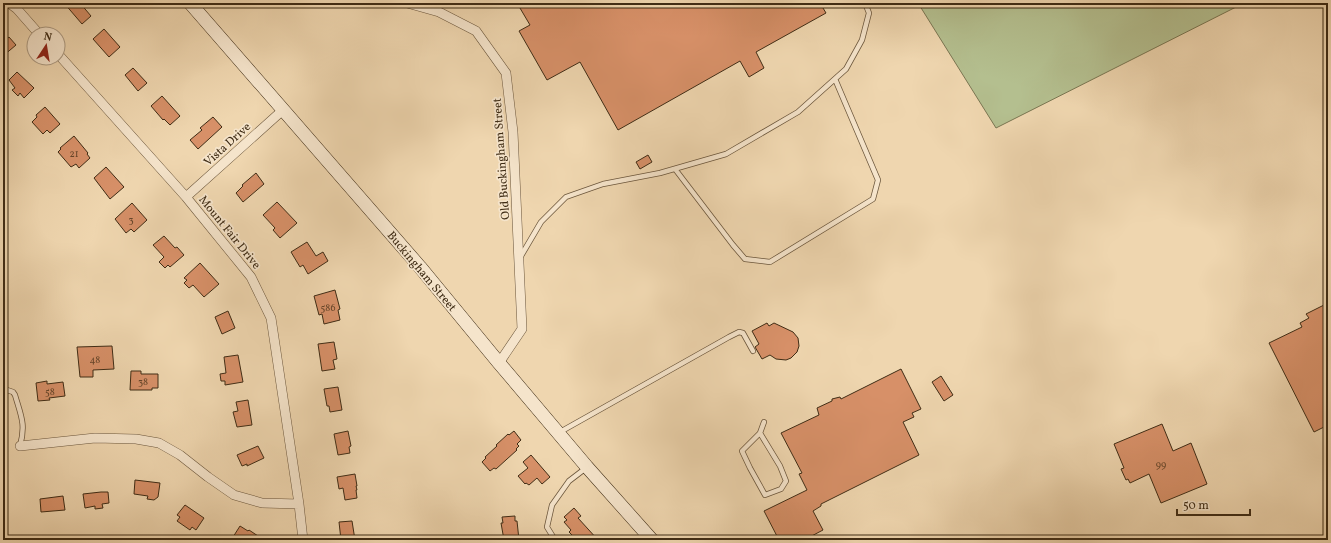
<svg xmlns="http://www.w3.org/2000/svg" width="1331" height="543" font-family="Vollkorn,serif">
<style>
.green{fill:#b4bf8f;stroke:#7a7652}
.building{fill:#d79068;stroke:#3f2c15}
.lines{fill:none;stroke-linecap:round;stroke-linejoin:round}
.service-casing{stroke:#6b563c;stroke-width:6}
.minor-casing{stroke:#6b563c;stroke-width:10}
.secondary-casing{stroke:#3f2c15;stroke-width:14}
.service{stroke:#f5e4cb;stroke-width:4.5}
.minor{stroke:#f5e4cb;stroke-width:9}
.secondary{stroke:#f5e4cb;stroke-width:13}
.labels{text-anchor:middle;stroke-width:3.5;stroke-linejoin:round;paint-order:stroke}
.number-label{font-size:10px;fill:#65452a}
.street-label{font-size:12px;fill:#3f2c15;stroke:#f5e4cb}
</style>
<rect width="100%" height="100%" fill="#efd6af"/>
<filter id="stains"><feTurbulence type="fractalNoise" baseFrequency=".005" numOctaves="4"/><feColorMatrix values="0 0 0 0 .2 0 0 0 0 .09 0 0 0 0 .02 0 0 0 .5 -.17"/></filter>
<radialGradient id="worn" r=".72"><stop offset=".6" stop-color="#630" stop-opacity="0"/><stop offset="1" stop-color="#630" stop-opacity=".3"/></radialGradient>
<!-- green -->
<path class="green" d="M918,3H1244L996,128Z"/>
<!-- building -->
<path class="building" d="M64,3H80L91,16L82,24Z
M517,3H820L826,13L756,52L764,68L749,77L740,61L618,130L580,62L547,80L519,31L530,25Z
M104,29L120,47L109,57L93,39Z
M9,37L16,45L3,56V42Z
M133,68L147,83L138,91L125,75Z
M17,72L34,88L24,98L20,93L18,96L12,90L15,88L9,80Z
M162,96L180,116L170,125L164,119L163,120L151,106Z
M45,107L60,124L50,133L47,130L43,134L32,122L37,117L36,115Z
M213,117L222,127L198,149L190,140L202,130L200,128Z
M74,136L88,153L87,154L90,158L79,168L76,164L71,167L58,152L61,149L60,148Z
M648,155L652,162L640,169L636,162Z
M106,167L124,187L110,199L94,178Z
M256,173L264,184L243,202L236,193L243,186L242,185Z
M277,202L297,223L280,238L273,230L275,228L263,215Z
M132,203L147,220L134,232L131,229L126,233L115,219Z
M164,236L175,248L177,247L184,255L170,267L168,265L165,268L159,262L164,257L153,245Z
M307,242L316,256L323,252L328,261L308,274L303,265L300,267L291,252Z
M200,263L219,284L204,297L193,285L189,288L184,283L187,280L184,278Z
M335,290L340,309L338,310L340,320L324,324L322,314L319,315L314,296Z
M1326,304L1328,308V425L1314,432L1269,343L1302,327L1300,323L1309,318L1306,314Z
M228,311L235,328L222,334L215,317Z
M767,323L769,326L774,323L793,332L798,338L799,346L797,352L791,358L786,360L776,359L770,355L762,359L755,347L759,344L752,331Z
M334,342L337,359L333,360L335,369L322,371L318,344Z
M112,346L114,369L93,370V377H80L77,347Z
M238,355L243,382L225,385V381H221L220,374L226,373L224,357Z
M901,369L921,409L912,413L914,417L903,422L919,455L821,504V506L813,511L823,530L804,540H779L764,511L807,490L799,474L802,473L781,433L819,415L817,408L832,401V399L840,397L841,399Z
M131,371H141V374H158V388H152V390H130Z
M941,376L953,395L944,401L932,382Z
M47,381V384L63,382L65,396L49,398L50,400L38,401L36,383Z
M338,387L342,410L330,412L329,406H327L324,389Z
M248,400L252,425L237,427L233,412L238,411L236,402Z
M1162,424L1173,451L1191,443L1207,484L1161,503L1149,474L1130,483L1128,479L1126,480L1121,469L1124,468L1114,444Z
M348,431L351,446L349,447L350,453L338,455L334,434Z
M514,431L521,440L517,444L519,446L516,449L517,450L496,469L494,468L490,471L482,462L486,458L485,457L497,446L496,445L508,434L509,435Z
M258,446L264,458L247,466V464L242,466L237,455Z
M531,455L550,477L542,484L537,478L529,485L526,483L525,484L518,476L528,468L523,462Z
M355,474L357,486H356L357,490H356L357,498L345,500L343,488L339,489L337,477Z
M135,480L160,483L158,497L154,500L147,499L148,496L134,494Z
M101,492H108L109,503L102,504L103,508L95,509V506L85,508L83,494Z
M63,496L65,510L41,512L40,499Z
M185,505L204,518L196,530L192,527L190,530L177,521L180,517L177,515Z
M574,508L581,516L578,518L598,540H577L569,532L571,530L564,522L567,520L564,517Z
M515,516V521H517L519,540H504L501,523H503L502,517Z
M352,521L355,540H341L339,522Z
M240,526L248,531L249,530L264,540H237L233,537Z"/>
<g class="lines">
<!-- service casing -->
<g class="service-casing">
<path id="service" d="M675,169L733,245L745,259L770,262L873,199L878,180L835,79
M521,256L541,222L566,197L603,184L660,173L726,154L798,112L846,69L862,40L869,13L865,3
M3,393L7,390L13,392L15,395C21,416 26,424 20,446
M560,432L729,337L739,332L743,333L753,351
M760,433L742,451L750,468L765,495L781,489L786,481L780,466L760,433L764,422
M555,540L547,527L552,505L569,481L586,468"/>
</g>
<!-- minor casing -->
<g class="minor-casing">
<path id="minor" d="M9,3L17,9L39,34
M407,3L439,12L476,31L506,73L513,132L522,329L499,363
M58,54L186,197L251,277L271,318L299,504L303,540
M186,197L284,109
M20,446L95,438L136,439L159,443L180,455L208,477L234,495L262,503L299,504"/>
</g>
<!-- secondary casing -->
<g class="secondary-casing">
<path id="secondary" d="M190,3L420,267L499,363L587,467L652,540"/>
</g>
<!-- service -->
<use href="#service" class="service"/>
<!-- minor -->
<use href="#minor" class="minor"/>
<!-- secondary -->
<use href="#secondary" class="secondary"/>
</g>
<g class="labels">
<!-- number labels -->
<g class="number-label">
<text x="74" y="157">21</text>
<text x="131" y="223">3</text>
<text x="328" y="311">586</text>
<text x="95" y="363">48</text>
<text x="143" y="385">38</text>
<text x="50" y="395">58</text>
<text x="1161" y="468">99</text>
</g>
<!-- street labels -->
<g class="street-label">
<text transform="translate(227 144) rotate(-42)" y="4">Vista Drive</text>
<text transform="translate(501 159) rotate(-94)" y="4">Old Buckingham Street</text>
<text transform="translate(230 232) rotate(51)" y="4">Mount Fair Drive</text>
<text transform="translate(422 271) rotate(50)" y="4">Buckingham Street</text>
</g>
</g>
<!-- margin -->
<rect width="1331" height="543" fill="none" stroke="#efd6af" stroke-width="16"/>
<rect x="4" y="4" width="1323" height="535" fill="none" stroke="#3f2c15" stroke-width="2"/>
<rect x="8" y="8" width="1315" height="527" fill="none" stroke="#3f2c15"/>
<!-- north arrow -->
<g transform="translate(46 46) rotate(12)"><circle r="19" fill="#f5e4cb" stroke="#ac9a82"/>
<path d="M0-3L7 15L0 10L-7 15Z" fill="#8f2418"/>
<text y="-6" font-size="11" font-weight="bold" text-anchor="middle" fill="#3f2c15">N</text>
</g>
<!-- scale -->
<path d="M1177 509v6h73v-6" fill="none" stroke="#3f2c15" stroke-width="2"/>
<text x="1183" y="509" font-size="12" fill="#3f2c15" stroke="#f5e4cb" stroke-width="3" paint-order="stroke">50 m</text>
<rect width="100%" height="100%" filter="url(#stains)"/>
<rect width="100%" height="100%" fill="url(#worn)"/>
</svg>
